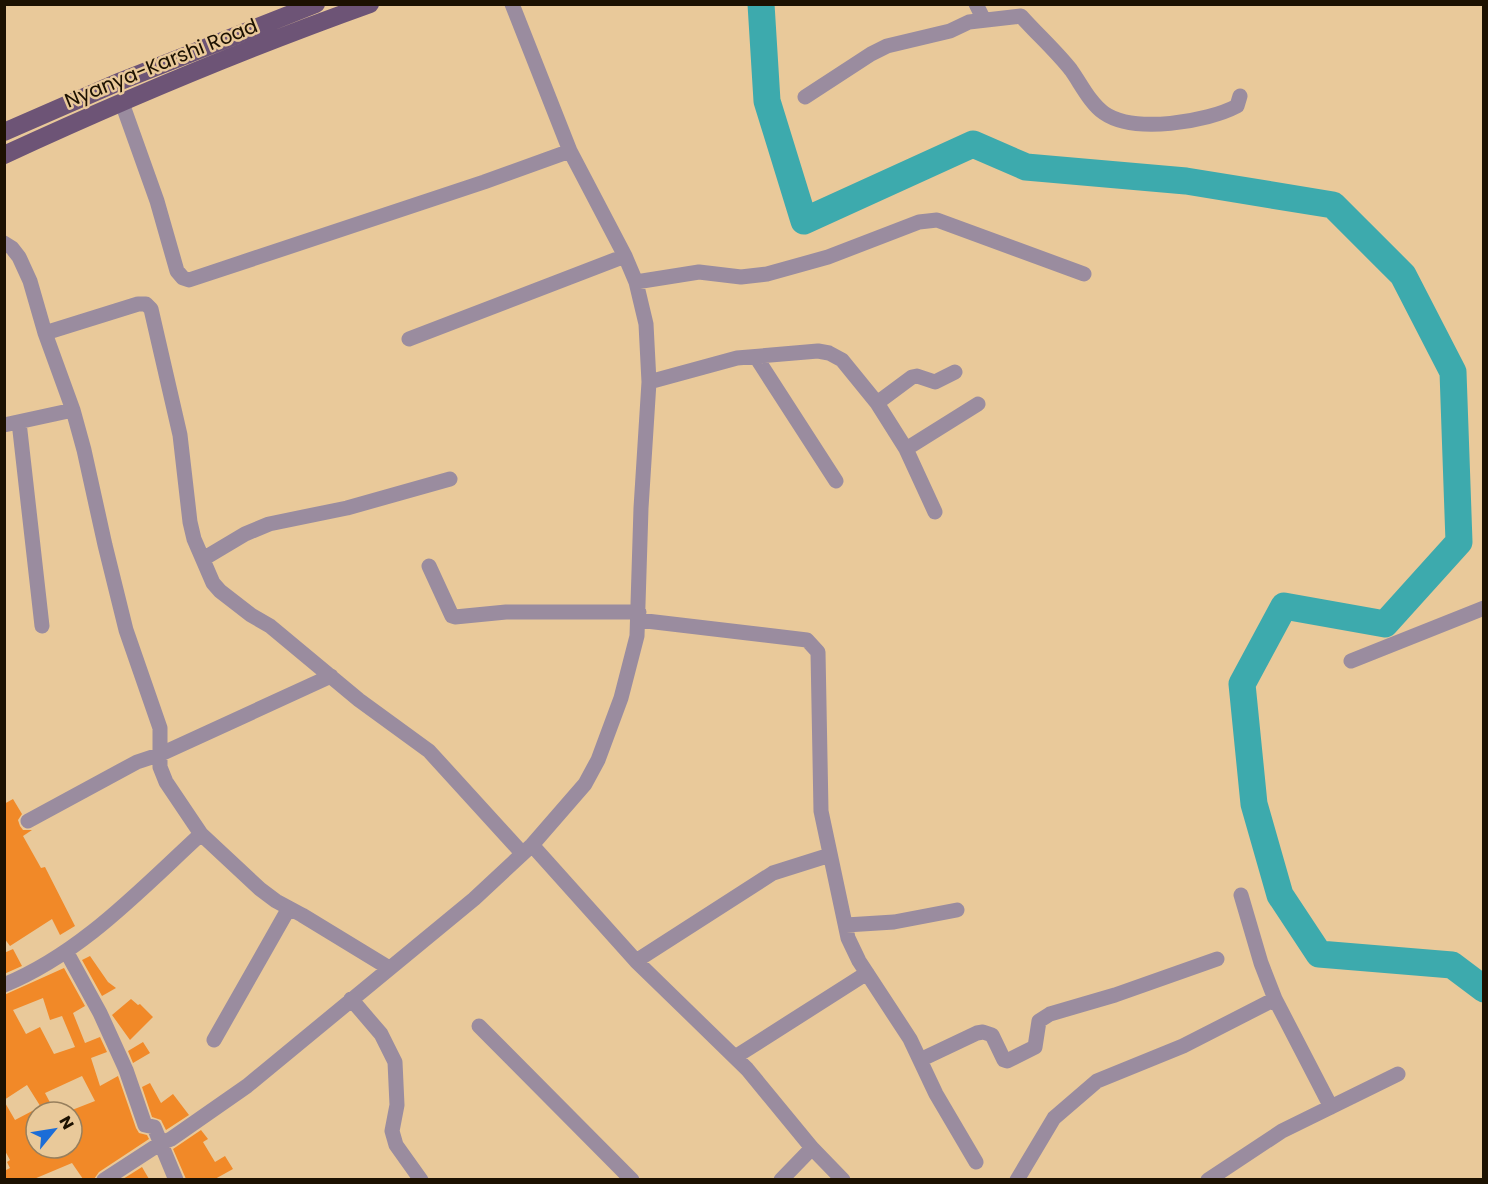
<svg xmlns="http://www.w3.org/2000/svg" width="1488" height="1184" font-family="Poppins,sans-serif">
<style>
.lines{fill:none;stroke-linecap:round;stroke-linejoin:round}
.river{stroke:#3daaad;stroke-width:27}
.building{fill:#f18928;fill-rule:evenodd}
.street{stroke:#9a8c9f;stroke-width:15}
.primary{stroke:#6d5476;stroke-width:18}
.labels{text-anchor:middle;stroke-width:5;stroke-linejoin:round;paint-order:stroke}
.street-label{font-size:20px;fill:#1c1101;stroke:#e9c99a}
</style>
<rect width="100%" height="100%" fill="#e9c99a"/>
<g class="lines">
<!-- river -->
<path class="river" d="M761,4L767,101L804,221L973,144L1026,167L1186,181L1333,205L1403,275L1453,372L1459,542L1385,624L1284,606L1242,684L1254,804L1280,895L1319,954L1452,965L1484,989"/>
</g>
<!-- building -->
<path class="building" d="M13,799L22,814L18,820L20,826L23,830H32L23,836L41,868L45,867L75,926L60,935L52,919L10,946L4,938V804Z
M13,949L22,966L4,974V953Z
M90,956L108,982L116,988L102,996L82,960Z
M64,968L85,1006L73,1013L85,1043L100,1037L107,1052L91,1058L100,1086L118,1076L136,1128L139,1133L147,1135L149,1139L99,1172L94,1179H83L72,1163L34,1179H4V1171L10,1168L7,1162L10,1160L4,1149V1101L15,1120L36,1109V1148H72V1110L95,1101L82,1076L45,1093L55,1112H44L27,1085L4,1100V995ZM43,998L50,1020L62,1016L75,1047L54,1054L40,1027L26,1034L13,1010Z
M131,999L138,1005L140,1004L153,1017L130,1040L112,1015Z
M143,1042L150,1053L133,1063L128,1051Z
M150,1083L161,1103L173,1094L189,1115L166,1130L161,1120L152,1117L142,1087Z
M201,1130L208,1139L203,1142L215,1162L225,1156L233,1169L215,1179H186L173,1149Z
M142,1167L149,1179H123Z"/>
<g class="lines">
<!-- street -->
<path class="street" d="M976,4L984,20
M805,97L871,54L887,46L950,31L969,22L1021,16C1037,34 1056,51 1071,70C1081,84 1090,103 1104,113C1134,134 1207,122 1237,106L1240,96
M122,103L157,201L177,271L183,278L189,280L484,182L570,151
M4,243L12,248L19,257L30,281L45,333L73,410L84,450L105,545L126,630L160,728V767L166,782L201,834L260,889L276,901L302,915L389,968
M636,282L699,272L741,277L767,274L828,257L919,222L937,220L1084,274
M45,333L138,304H146L151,309L180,435L190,522L194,539L213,583L220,591L251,615L270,626L359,700L429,751L522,853
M409,339L625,256
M756,357L836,481
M649,382L737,358L818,351L829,353L842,360L877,403L906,449L935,512
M877,403L912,377L917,376L935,382L955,372
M19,422L42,626
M4,425L73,410
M906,449L978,404
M203,559L245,534L269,524L347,508L450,479
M429,566L452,616L455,617L506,612H639
M638,620L807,640L818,652L821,811L848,938L859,961L910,1039L936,1094L976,1162
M1351,661L1484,608
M28,821L137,762L161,754L331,676
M532,845L636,961L747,1069L812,1148L843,1180
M1241,895L1261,963L1275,999L1331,1107
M846,925L894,922L957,910
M66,951L100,1013L126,1070L145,1125L154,1127L176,1180
M636,961L773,873L830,855
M4,985C82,953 141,889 201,834
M351,999L381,1034L395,1062L397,1105L392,1131L396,1145L421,1180
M479,1026L632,1180
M214,1040L289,908
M735,1057L867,973
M920,1060L977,1033L983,1032L992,1035L1004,1060L1007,1061L1035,1047L1039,1021L1050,1014L1115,995L1217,959
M104,1180L161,1143L171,1139L247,1086L474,899L532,845L585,784L598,760L621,698L637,636L641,508L649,382L646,324L636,282L625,256L570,151L512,4
M781,1180L812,1148
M1017,1180L1054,1118L1097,1081L1183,1046L1275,999
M1208,1180L1282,1131L1398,1074"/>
<!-- primary -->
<path class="primary" d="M4,132L121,81L316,4
M4,155C123,100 247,48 370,4"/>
</g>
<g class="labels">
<!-- street labels -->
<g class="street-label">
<text transform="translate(161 63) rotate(-22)" y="7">Nyanya-Karshi Road</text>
</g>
</g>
<!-- border -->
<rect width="1488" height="1184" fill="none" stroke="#1c1101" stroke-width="12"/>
<!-- north arrow -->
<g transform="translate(54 1130) rotate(60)"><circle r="28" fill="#e9c99a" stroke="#977f5d" stroke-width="1.5"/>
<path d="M0-4.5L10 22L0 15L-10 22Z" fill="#1c6dd7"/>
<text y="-9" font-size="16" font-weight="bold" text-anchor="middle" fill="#1c1101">N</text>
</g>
</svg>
